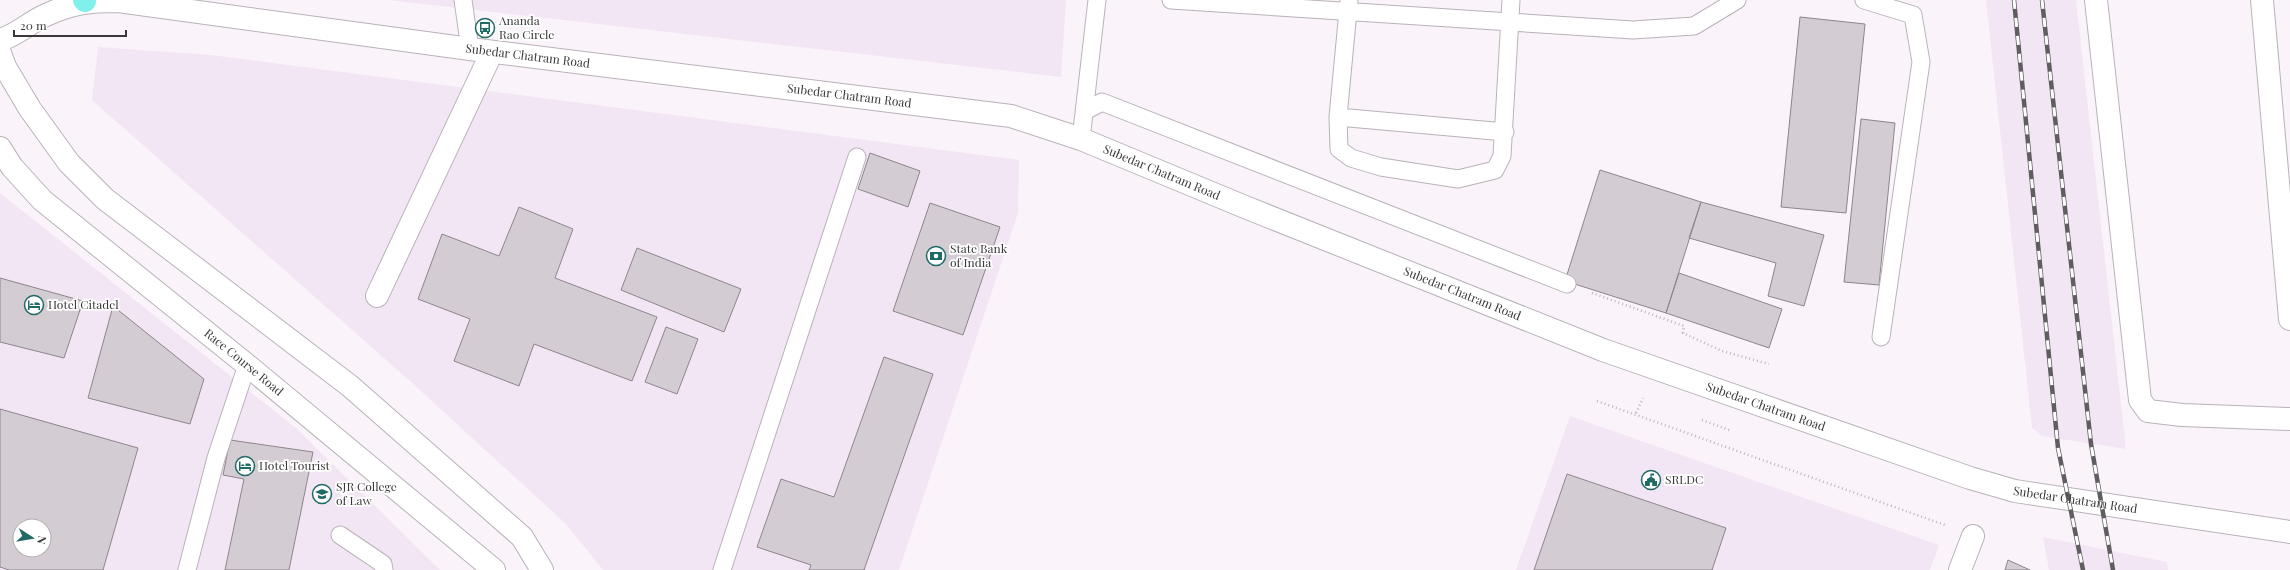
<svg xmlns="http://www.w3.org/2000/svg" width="2290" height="570" font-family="'Playfair Display',serif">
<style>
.built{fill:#f3e6f4;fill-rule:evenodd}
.building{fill:#d3ccd3;stroke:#8c868c;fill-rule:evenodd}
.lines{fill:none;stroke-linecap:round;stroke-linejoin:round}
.service-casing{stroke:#b9b2b9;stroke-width:19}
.minor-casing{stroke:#b9b2b9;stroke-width:24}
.secondary-casing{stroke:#b9b2b9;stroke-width:24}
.primary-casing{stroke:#d3d3d3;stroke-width:24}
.path{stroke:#bcb7bc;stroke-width:2.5;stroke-dasharray:1 3;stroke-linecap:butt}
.service{stroke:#fff;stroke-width:17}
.minor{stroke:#fff;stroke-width:22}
.secondary{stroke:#fff;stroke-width:22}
.primary{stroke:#7ff1ea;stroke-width:22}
.rail-casing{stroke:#605d60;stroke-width:4.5}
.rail{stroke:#fff;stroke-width:3;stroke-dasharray:9;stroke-linecap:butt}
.labels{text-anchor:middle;stroke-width:3.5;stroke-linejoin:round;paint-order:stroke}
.poi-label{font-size:12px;fill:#393739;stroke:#fff;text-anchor:start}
.street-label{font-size:12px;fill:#393739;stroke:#fff}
</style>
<rect width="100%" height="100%" fill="#faf3fa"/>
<!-- built -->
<path class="built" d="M388,0H1066L1061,77Z
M1986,0H2076L2126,449L2042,436L2032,428Z
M98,47L211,55L1019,160L1018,213L899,570H603L566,524L411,382L92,100Z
M0,193L296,428L440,570H0ZM20,526H44V550H20Z
M1570,416L1939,545L1930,570H1516Z
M2043,537L2167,562L2168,570H2049Z"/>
<!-- building -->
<path class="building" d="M1800,17L1865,24L1846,213L1781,207Z
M1861,119L1895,123L1879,285L1844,282Z
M870,153L920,171L908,207L858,189Z
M1600,170L1701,202L1666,313L1565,281Z
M1701,202L1824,235L1804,306L1768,296L1776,263L1689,238Z
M930,203L1000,227L963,335L893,311Z
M519,207L573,229L555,278L657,317L632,381L534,344L519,386L454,361L470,319L418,299L442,234L499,256Z
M637,248L741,289L724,332L621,290Z
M1679,273L1782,309L1769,348L1666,313Z
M0,278L83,301L64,358L0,342Z
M113,306L204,379L190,424L88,398Z
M666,327L698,339L677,394L645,382Z
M884,357L933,374L864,570H809L811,565L757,547L781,479L834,497Z
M0,409L138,448L103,570H9L0,567ZM20,526H44V550H20Z
M230,440L313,452L289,570H225L244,479L223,475Z
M1567,474L1726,528L1712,570H1534Z
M2008,560L2030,570H2005Z"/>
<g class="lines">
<!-- service casing -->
<g class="service-casing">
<path id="service" d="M463,0L470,49
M1171,0L1633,30L1694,26L1737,0
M1349,0L1338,117L1339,149L1351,158L1381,167L1458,179L1495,170L1502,156L1511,0
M1864,0L1913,15L1921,62L1881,337
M1085,111L1102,102L1567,284
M1338,117L1505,132
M1081,139L1097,0
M340,535L383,564L384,570
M187,570L216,458L247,365
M722,570L857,157"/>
</g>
<!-- minor casing -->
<g class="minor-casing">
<path id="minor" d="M2096,0L2140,400L2148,411L2182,415L2290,419
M2262,0L2290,319
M377,296L492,52
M1960,570L1973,536"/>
</g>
<!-- secondary casing -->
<g class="secondary-casing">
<g id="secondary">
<path id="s1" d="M0,40C17,35 30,22 46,15C72,3 90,1 118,1L470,49L1011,116L1081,139L1245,207L1603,350L1970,478L2015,491L2290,532"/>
<path d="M0,53L5,67L30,109L69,163L105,199L350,386L522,537L542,570"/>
<path id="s2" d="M0,148L12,167L42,200L247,365L494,570"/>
</g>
</g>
<!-- primary casing -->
<g class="primary-casing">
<path id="primary" d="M84,0L85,1"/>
</g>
<!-- path -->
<path class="path" d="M1592,293L1684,326L1683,333L1722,351L1769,364
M1597,401L1945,525
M1636,413L1643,398
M1702,420L1732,431"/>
<!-- service -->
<use href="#service" class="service"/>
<!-- minor -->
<use href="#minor" class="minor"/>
<!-- secondary -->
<use href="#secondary" class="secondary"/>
<!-- primary -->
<use href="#primary" class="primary"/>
<!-- rail casing -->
<g class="rail-casing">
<path id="rail" d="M2014,0L2058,448L2083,570
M2042,0L2091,444L2113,570"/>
</g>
<!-- rail -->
<use href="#rail" class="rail"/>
</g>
<!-- icons -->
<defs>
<g id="bus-ring" transform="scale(1)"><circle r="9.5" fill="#fff" stroke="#1f6a65" stroke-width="1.5"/><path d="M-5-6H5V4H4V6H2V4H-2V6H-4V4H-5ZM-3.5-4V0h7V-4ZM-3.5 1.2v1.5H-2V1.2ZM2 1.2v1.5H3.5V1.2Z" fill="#1f6a65"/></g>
<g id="bank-ring" transform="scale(1)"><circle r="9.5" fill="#fff" stroke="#1f6a65" stroke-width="1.5"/><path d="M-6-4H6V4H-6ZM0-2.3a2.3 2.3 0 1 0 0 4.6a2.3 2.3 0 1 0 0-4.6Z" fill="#1f6a65"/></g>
<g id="hotel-ring" transform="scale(1)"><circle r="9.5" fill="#fff" stroke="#1f6a65" stroke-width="1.5"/><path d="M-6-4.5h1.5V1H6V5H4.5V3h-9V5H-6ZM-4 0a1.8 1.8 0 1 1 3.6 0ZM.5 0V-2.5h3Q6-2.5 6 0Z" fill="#1f6a65"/></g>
<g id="civic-ring" transform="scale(1)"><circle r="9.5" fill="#fff" stroke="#1f6a65" stroke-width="1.5"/><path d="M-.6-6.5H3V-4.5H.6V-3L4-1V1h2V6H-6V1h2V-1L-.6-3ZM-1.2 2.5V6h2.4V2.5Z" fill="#1f6a65"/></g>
<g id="university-ring" transform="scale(1)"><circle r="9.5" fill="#fff" stroke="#1f6a65" stroke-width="1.5"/><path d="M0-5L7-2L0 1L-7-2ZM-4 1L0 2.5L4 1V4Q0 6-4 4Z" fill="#1f6a65"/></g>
</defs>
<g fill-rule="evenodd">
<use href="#bus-ring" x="485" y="28"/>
<use href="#bank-ring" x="936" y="256"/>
<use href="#hotel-ring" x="34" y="305"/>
<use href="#hotel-ring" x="245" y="466"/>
<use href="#civic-ring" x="1651" y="480"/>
<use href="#university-ring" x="322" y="494"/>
</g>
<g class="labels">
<!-- poi labels -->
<g class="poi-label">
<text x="499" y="25">Ananda<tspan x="499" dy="14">Rao Circle</tspan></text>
<text x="950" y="253">State Bank<tspan x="950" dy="14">of India</tspan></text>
<text x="48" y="309">Hotel Citadel</text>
<text x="259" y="470">Hotel Tourist</text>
<text x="1665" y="484">SRLDC</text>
<text x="336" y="491">SJR College<tspan x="336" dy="14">of Law</tspan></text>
</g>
<!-- street labels -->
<g class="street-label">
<text dy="4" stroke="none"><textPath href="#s1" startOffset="540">Subedar Chatram Road</textPath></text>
<text dy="4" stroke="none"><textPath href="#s1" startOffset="864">Subedar Chatram Road</textPath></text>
<text dy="4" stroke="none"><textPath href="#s1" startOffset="1188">Subedar Chatram Road</textPath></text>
<text dy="4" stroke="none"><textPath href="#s1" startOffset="1512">Subedar Chatram Road</textPath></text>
<text dy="4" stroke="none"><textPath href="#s2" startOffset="326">Race Course Road</textPath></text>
<text dy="4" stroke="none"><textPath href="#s1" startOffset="1836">Subedar Chatram Road</textPath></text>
<text dy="4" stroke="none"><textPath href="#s1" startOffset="2160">Subedar Chatram Road</textPath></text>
</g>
</g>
<!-- north arrow -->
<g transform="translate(32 538) rotate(102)"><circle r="19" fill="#ffffff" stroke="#b0afb0"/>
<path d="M0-3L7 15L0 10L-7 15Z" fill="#1f6a65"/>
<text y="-6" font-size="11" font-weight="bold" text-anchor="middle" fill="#393739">N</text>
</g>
<!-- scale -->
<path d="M14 30v6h112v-6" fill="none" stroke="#393739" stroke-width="2"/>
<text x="20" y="30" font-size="12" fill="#393739" stroke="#ffffff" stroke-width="3" paint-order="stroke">20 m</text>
</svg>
